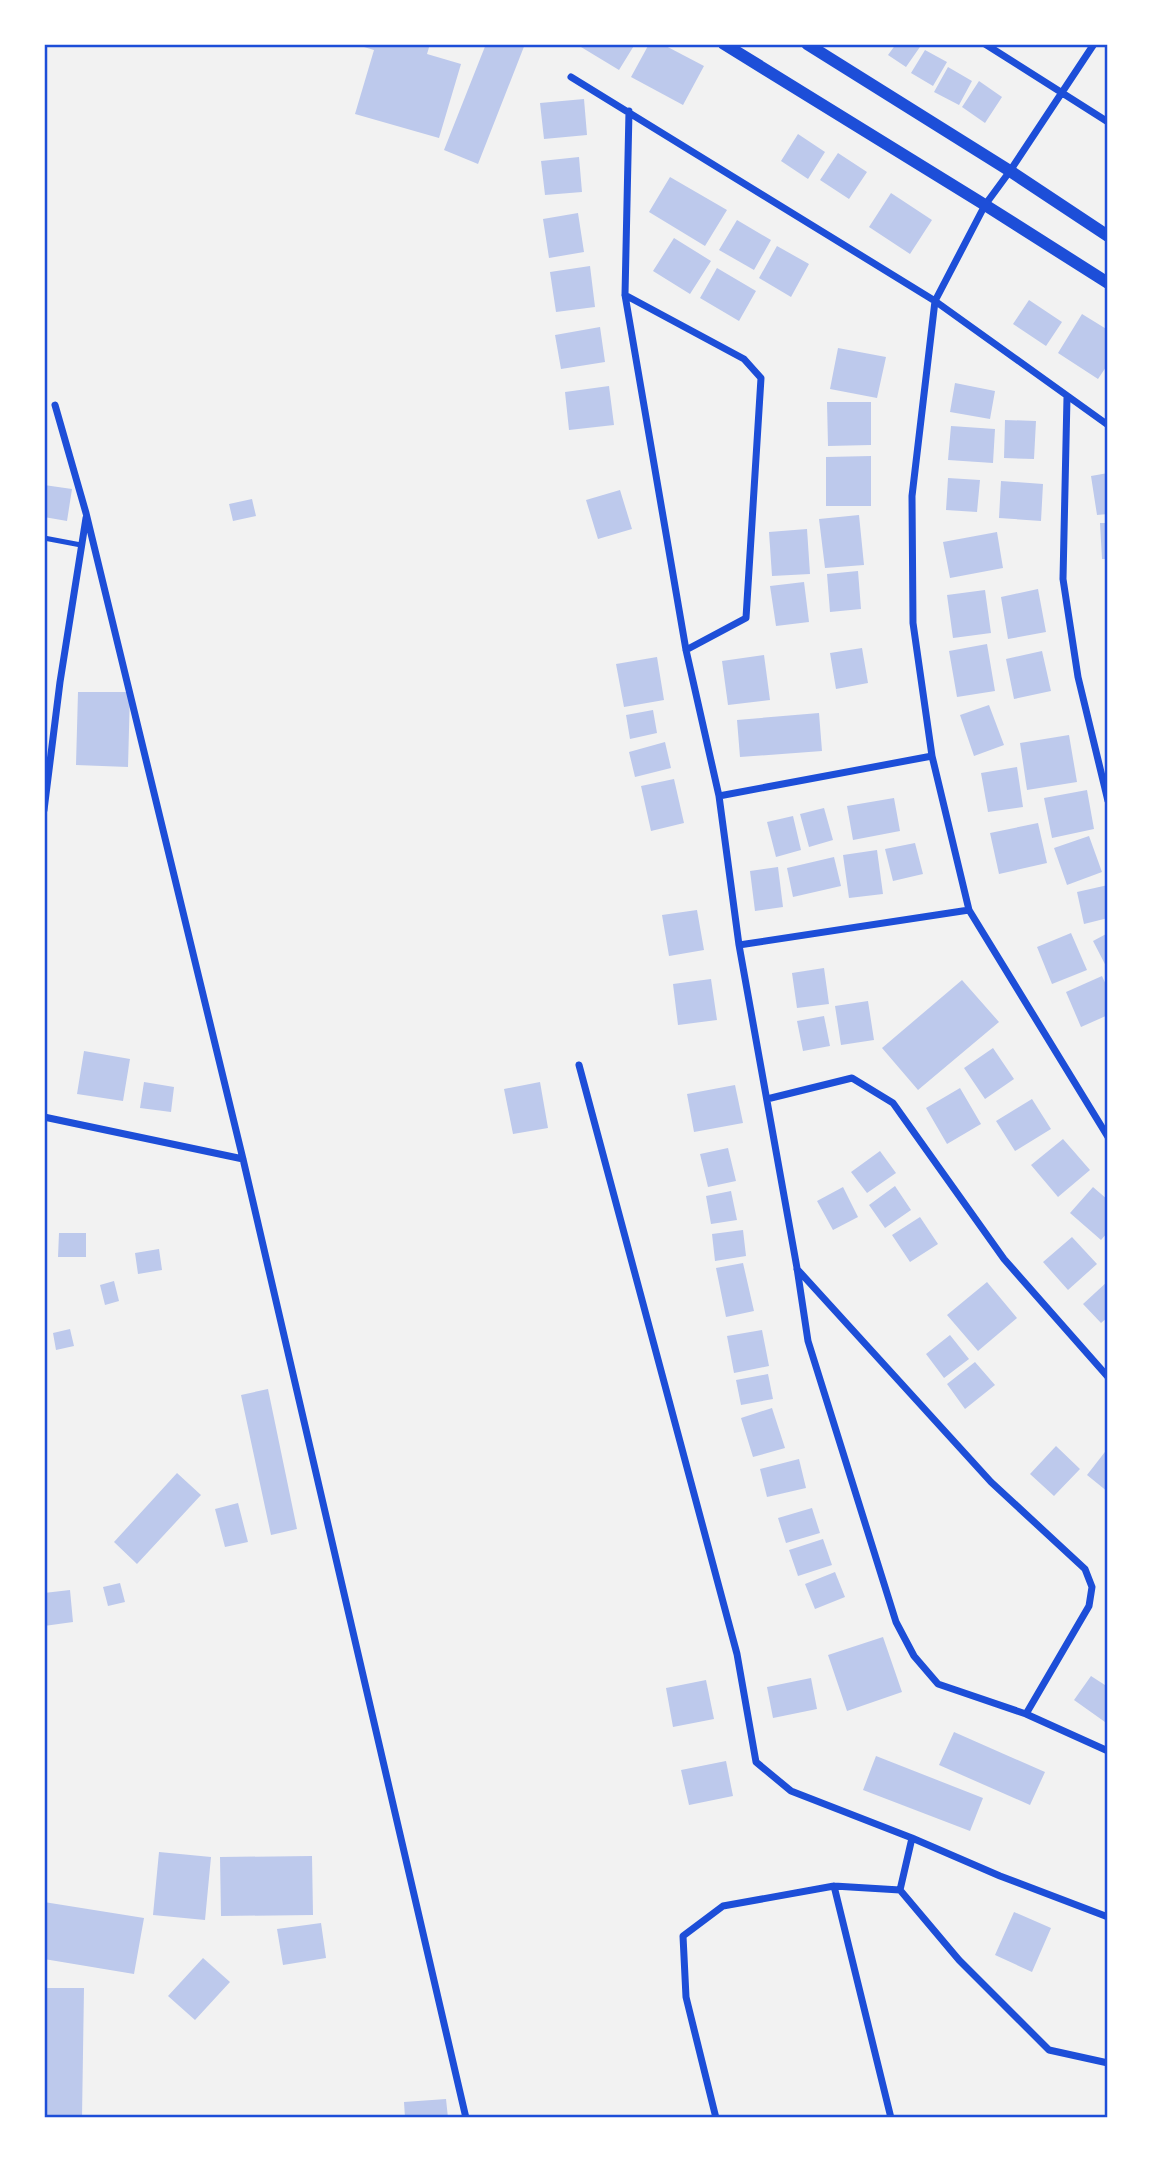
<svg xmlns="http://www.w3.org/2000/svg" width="1152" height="2162" font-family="'Space Grotesk',sans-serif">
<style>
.building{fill:#bdc9ec}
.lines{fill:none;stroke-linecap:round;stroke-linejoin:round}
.service{stroke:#1d4ed8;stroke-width:5}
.minor{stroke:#1d4ed8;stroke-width:7}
.tertiary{stroke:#1d4ed8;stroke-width:12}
.neatline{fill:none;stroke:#1d4ed8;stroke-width:2.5}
</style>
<rect width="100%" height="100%" fill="#f2f2f2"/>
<!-- building -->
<path class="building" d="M354,44H430L427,54L461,64L439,138L355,114L374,50Z
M486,44H525L478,164L444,150Z
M582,44H635L619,70L581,47Z
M649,44H662L704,66L683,105L631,77Z
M896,44H922L906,67L888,55Z
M925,50L947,62L933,86L911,73Z
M948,67L972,81L959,105L934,92Z
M979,81L1002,97L985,123L962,107Z
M584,99L587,135L544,139L540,103Z
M798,134L825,152L808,179L781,161Z
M838,153L867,172L849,199L820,180Z
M579,157L582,192L545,195L541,161Z
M670,177L727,210L705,246L649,212Z
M891,193L932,220L910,254L869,227Z
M578,213L584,252L549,258L543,219Z
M737,220L771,240L754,270L719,250Z
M674,238L711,261L690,294L653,271Z
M777,246L809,264L791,297L759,278Z
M590,266L595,307L556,312L550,272Z
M717,268L756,291L739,321L700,298Z
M1029,300L1062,322L1046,346L1013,324Z
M1082,314L1108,330V364L1098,379L1058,353Z
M600,327L605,362L561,369L555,335Z
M838,348L886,357L877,398L830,389Z
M955,383L995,391L990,419L950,412Z
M609,386L614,425L569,430L565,392Z
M827,402H871V445L828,446Z
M1005,420L1036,421L1034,459L1004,458Z
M951,426L995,429L993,463L948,460Z
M871,456V506H826V457Z
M1108,473V514L1097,515L1091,476Z
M948,478L980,480L977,512L946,510Z
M1001,481L1043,484L1041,521L999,518Z
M44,485L72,489L67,521L44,517Z
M620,490L632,529L598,539L586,500Z
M252,499L256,516L233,521L229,504Z
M859,515L864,565L825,568L819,519Z
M1100,523H1108V559H1102Z
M807,529L810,574L772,576L769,532Z
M997,532L1003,568L950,578L943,542Z
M858,571L861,609L830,612L827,574Z
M804,582L809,622L776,626L770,586Z
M1038,589L1046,632L1008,639L1001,597Z
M985,590L991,633L953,638L947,595Z
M987,644L995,691L957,697L949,651Z
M862,648L868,683L836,689L830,653Z
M1042,651L1051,691L1014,699L1006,659Z
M764,655L770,700L728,705L722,661Z
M657,657L664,700L624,707L616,664Z
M78,692H130L128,767L76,765Z
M989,705L1004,745L974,756L960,715Z
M653,710L657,733L630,739L626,715Z
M819,713L822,751L740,757L737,720Z
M1069,735L1077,782L1027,790L1020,743Z
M665,742L671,768L635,777L629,752Z
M1017,767L1023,807L988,812L981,773Z
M674,779L684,823L651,831L641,786Z
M1087,790L1094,829L1052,838L1044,798Z
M894,798L900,831L853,840L847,806Z
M824,808L833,840L809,847L800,814Z
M793,816L801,850L776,857L767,822Z
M1038,823L1047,863L999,874L990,833Z
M1089,836L1102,872L1067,885L1054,848Z
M915,843L923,874L893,881L885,849Z
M877,850L883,894L849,898L843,855Z
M834,857L841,886L793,897L787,868Z
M778,867L783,907L755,911L750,871Z
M1108,885V918L1084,924L1077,892Z
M697,910L704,950L669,956L662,915Z
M1071,933L1087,970L1052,984L1037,947Z
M1108,933V970L1093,941Z
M824,968L829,1004L797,1008L792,973Z
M1102,976L1108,989V1015L1081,1027L1066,992Z
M711,979L717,1020L678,1025L673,984Z
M962,980L999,1022L918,1090L882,1048Z
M868,1001L874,1040L841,1045L835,1006Z
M824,1016L830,1046L803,1051L797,1021Z
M993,1048L1014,1079L985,1099L964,1068Z
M84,1051L130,1059L123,1101L77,1094Z
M144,1082L174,1087L171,1112L140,1108Z
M540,1082L548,1128L513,1134L504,1089Z
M735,1085L743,1123L694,1132L687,1094Z
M960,1088L981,1124L947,1144L926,1108Z
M1032,1099L1051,1129L1015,1151L996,1121Z
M1063,1139L1090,1170L1058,1197L1031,1165Z
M728,1148L736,1181L708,1187L700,1154Z
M880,1151L896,1173L867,1193L851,1172Z
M895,1186L911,1210L885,1228L869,1205Z
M843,1187L858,1217L833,1230L817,1201Z
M1093,1187L1108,1200V1232L1101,1240L1070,1213Z
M731,1191L737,1220L711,1224L706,1196Z
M920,1217L938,1244L910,1262L892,1235Z
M743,1230L746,1256L715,1261L712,1234Z
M59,1233H86V1257H58Z
M1072,1237L1097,1264L1068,1290L1043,1262Z
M159,1249L162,1270L138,1274L135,1253Z
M743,1263L754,1311L726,1317L716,1268Z
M114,1281L119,1301L105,1305L100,1285Z
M1108,1281V1317L1101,1323L1083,1304Z
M987,1282L1017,1318L978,1351L947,1315Z
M70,1329L74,1346L56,1350L53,1333Z
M762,1330L769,1366L734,1373L727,1336Z
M950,1335L969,1359L944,1378L926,1354Z
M975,1362L995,1385L965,1409L947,1384Z
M768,1374L773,1399L741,1405L736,1380Z
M268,1389L297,1529L271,1535L241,1395Z
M772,1408L785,1448L753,1457L741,1418Z
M1056,1446L1080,1469L1054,1496L1030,1474Z
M1108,1448V1492L1087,1475Z
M799,1459L806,1488L767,1497L760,1469Z
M177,1473L201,1495L137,1564L114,1542Z
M238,1503L248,1542L225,1547L215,1509Z
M812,1508L820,1533L786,1543L778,1518Z
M823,1539L832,1565L798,1576L789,1550Z
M835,1572L845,1597L815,1609L805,1584Z
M120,1583L125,1602L108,1606L103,1587Z
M70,1590L73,1622L44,1626V1593Z
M883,1637L902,1692L847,1711L828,1655Z
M1091,1676L1108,1687V1718L1105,1722L1074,1700Z
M811,1678L817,1709L773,1718L767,1687Z
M706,1680L714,1719L673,1727L666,1688Z
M954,1732L1045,1772L1030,1805L939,1765Z
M876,1756L983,1798L970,1831L863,1790Z
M726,1761L733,1796L689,1805L681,1770Z
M159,1852L211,1857L205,1920L153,1915Z
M312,1856L313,1915L221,1916L220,1857Z
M44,1902L144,1918L134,1974L44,1959Z
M1014,1912L1051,1928L1032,1972L995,1955Z
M321,1923L326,1958L283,1965L277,1929Z
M203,1958L230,1982L195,2020L168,1996Z
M44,1988H84L82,2118H44Z
M446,2099L448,2118H405L404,2102Z"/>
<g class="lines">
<!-- service -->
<path class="service" d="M44,538L81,545"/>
<!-- minor -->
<path class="minor" d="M985,44L1108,122
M1094,44L1010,171L985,205L935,301L912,496L913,623L932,756L969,910L1108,1137
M571,77L935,301L1108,425
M629,111L625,295L686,650L719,796L932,756
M625,295L744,359L761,378L746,618L686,650
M1067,397L1063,579L1078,677L1108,801
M55,405L86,513L243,1159L466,2118
M719,796L739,945
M44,810L60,682L86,518
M969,910L739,945L797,1268L808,1341L896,1622L914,1656L938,1684L1026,1714L1108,1751
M579,1065L737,1654L756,1762L791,1791L912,1838L1000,1876L1108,1917
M767,1099L852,1078L893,1103L1004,1259L1108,1377
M44,1117L243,1159
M797,1269L991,1482L1085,1569L1092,1587L1089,1606L1026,1714
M834,1886L891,2118
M900,1890L912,1838
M716,2118L686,1997L683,1936L723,1906L834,1886L900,1890L959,1960L1049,2050L1108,2063"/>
<!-- tertiary -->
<path class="tertiary" d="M724,44L985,205L1108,283
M807,44L1010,171L1108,236"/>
</g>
<!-- border -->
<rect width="1152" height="2162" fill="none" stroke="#ffffff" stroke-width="91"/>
<rect x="46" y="46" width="1060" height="2070" class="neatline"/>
</svg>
